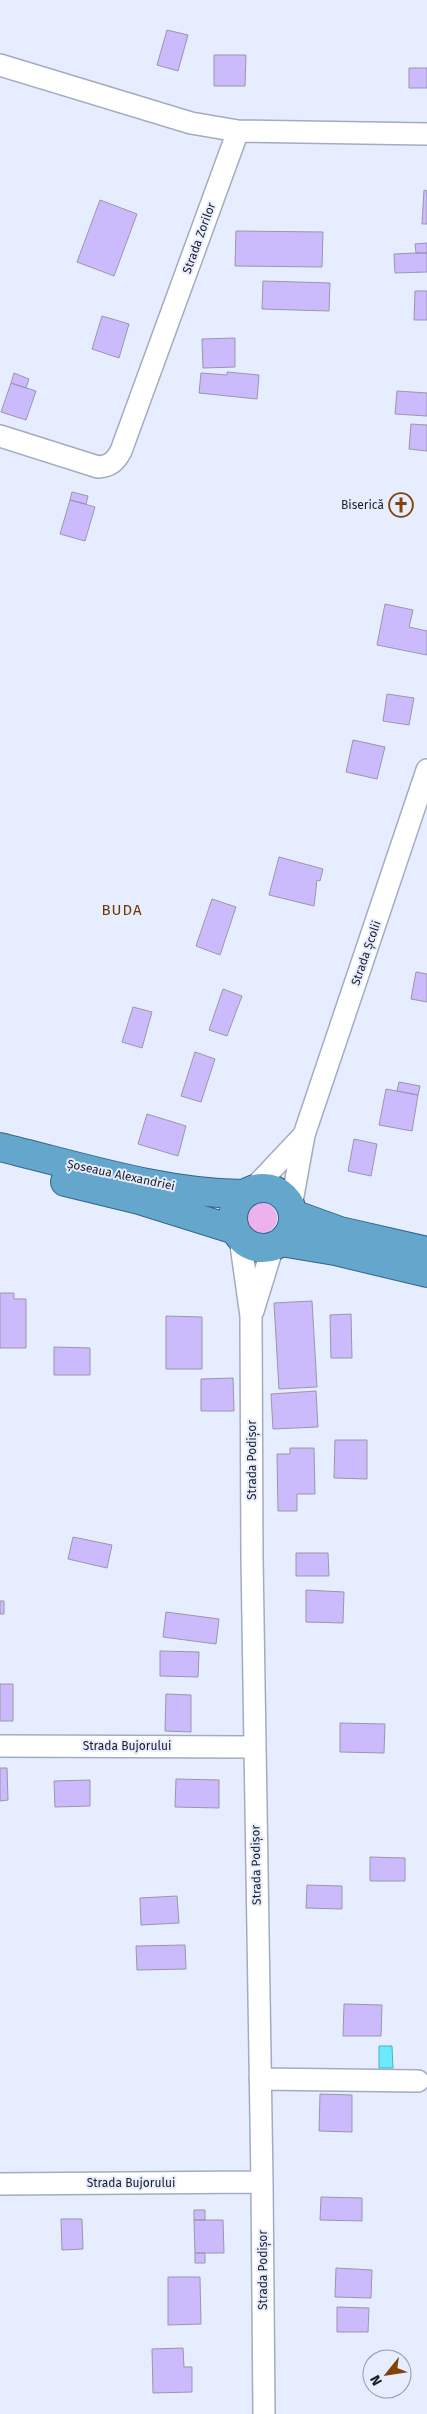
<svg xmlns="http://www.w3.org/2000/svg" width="427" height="2414" font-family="'Fira Sans',sans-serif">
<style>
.green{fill:#edb2ee}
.water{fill:#6aeafd;stroke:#52adbc}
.building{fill:#ccbbfc;stroke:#9b96aa}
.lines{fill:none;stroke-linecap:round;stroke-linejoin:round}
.minor-casing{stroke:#a3acbf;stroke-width:24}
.trunk-casing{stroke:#316789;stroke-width:30}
.minor{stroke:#fff;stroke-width:21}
.trunk{stroke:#64a6cc;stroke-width:28}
.labels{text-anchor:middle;stroke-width:4;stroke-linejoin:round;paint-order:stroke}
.street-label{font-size:12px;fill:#1b1e25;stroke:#e6edfe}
.poi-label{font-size:12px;fill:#1b1e25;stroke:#e6edfe;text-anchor:end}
.quarter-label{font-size:15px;letter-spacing:1px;fill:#703602;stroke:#e6edfe}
</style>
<rect width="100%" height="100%" fill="#e6edfe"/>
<!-- green -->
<path class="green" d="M247 1218a15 15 0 1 1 30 0a15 15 0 1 1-30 0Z"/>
<!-- water -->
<path class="water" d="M379,2046H392L393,2068H379Z"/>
<!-- building -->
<path class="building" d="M167,30L188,35L178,71L157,65Z
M214,55H246L245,86H214Z
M409,68H427V88H409Z
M424,190L427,191V224H422Z
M100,200L137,214L114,276L77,262Z
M236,231L323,232L322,267L235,266Z
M427,243V253H416L415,244Z
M416,253H427V272L395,273L394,254Z
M263,281L330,283L329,311L262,309Z
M415,291H427V320H414Z
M102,316L129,324L119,358L92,349Z
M235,338V367L203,368L202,339Z
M227,372L259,375L257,399L199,393L201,373L227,375Z
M14,373L29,379L26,388L11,383Z
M11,383L36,391L26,420L1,412Z
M397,391L427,393V416L395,414Z
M411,424L427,425V451L409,449Z
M72,492L88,496L86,504L70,500Z
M70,500L95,507L85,541L60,534Z
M385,604L413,610L409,627L427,631V655L377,645Z
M387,694L414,698L409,725L383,721Z
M353,740L385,747L377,779L346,772Z
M279,857L323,869L320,881L317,880L314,906L269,895Z
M212,899L236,907L220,955L196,946Z
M416,972L427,974V1002L411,999Z
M223,989L242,996L227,1036L209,1030Z
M133,1007L152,1012L142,1048L122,1042Z
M195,1052L215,1059L201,1102L181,1096Z
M399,1082L420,1086L418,1095L397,1091Z
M386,1089L418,1095L412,1131L379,1125Z
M147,1114L186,1126L178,1156L138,1144Z
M354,1139L377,1144L371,1176L348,1171Z
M0,1293H14V1299H26V1348H0Z
M312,1301L317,1387L279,1389L274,1303Z
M351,1314L352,1358H331L330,1315Z
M166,1316L202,1317V1369H166Z
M54,1347L90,1348V1375H54Z
M233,1378L234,1411H201V1379Z
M316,1391L318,1427L273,1429L271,1394Z
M335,1440H367V1479L334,1478Z
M290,1448H314L315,1494H297V1511H278L277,1454H290Z
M73,1537L112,1545L107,1568L68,1559Z
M296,1553H328L329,1576H296Z
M306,1590L344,1592L343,1623L306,1622Z
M0,1601H4V1614H0Z
M166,1612L219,1619L216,1644L163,1637Z
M160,1651L199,1652L198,1677L160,1676Z
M0,1684H13V1721H0Z
M166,1694L191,1695V1732L165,1731Z
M340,1723L385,1724L384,1753L340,1752Z
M0,1768H7L8,1800L0,1801Z
M176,1779L219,1780V1808L175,1807Z
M90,1780V1806L55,1807L54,1781Z
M370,1857L405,1858V1881H370Z
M307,1885L342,1886V1909L306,1908Z
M177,1896L179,1923L141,1925L140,1898Z
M185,1945L186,1969L137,1970L136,1946Z
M344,2004L382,2005L381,2036H343Z
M320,2094L352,2095V2132L319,2131Z
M321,2197L362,2198V2221L320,2220Z
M194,2210H205V2220H194Z
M61,2219H82L83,2249L62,2250Z
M194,2220H223L224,2253H195Z
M195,2253H205V2263H195Z
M336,2268L372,2270L371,2298L335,2297Z
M168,2277H200L201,2324L168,2325Z
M337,2307L369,2308L368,2332H337Z
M183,2348L184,2367H192V2392L153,2393L152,2349Z"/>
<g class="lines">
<!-- minor casing -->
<g class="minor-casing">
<path id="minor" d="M0,65L191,123L238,131L427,134
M0,436L98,467C110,466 115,462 121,451L238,131
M254,1188L304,1135
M291,1207L304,1135L427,770
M240,1238L251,1316L252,1558L262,2182L264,2414
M253,1311L273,1246
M0,1746L254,1747
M260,2079L418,2081
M0,2184L262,2182"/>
</g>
<!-- trunk casing -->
<g class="trunk-casing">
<path id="trunk" d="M0,1147C79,1166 161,1193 243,1194
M65,1182L139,1200L235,1230
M233 1218a30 30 0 1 1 60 0a30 30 0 1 1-60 0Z
M293,1214L340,1231L427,1251
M281,1242L335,1251L427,1273"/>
</g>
<!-- minor -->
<use href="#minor" class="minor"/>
<!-- trunk -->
<use href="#trunk" class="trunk"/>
</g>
<!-- icons -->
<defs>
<g id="church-ring" transform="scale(1.25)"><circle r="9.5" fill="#e6edfe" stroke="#82420a" stroke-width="1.5"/><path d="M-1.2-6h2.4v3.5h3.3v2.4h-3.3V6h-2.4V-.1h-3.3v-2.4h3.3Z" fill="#82420a"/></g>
</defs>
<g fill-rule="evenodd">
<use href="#church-ring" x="401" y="505"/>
</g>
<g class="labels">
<!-- street labels -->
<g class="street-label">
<text transform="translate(199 238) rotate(-70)" y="4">Strada Zorilor</text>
<text transform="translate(366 953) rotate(-71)" y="4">Strada Școlii</text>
<text transform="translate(121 1175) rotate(12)" y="4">Șoseaua Alexandriei</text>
<text transform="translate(252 1460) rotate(-90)" y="4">Strada Podișor</text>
<text x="127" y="1750">Strada Bujorului</text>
<text transform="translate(256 1865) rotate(-91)" y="4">Strada Podișor</text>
<text x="131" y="2187">Strada Bujorului</text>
<text transform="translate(263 2270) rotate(-90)" y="4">Strada Podișor</text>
</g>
<!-- poi labels -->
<g class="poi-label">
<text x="384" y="509">Biserică</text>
</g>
<!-- quarter labels -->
<g class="quarter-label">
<text x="122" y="915">BUDA</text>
</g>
</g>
<!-- north arrow -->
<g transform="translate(387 2374) rotate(240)"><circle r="24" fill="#e6edfe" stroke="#959aa7"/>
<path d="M0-4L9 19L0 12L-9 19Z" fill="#82420a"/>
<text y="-8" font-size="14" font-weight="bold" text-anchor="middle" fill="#1b1e25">N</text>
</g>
</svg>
